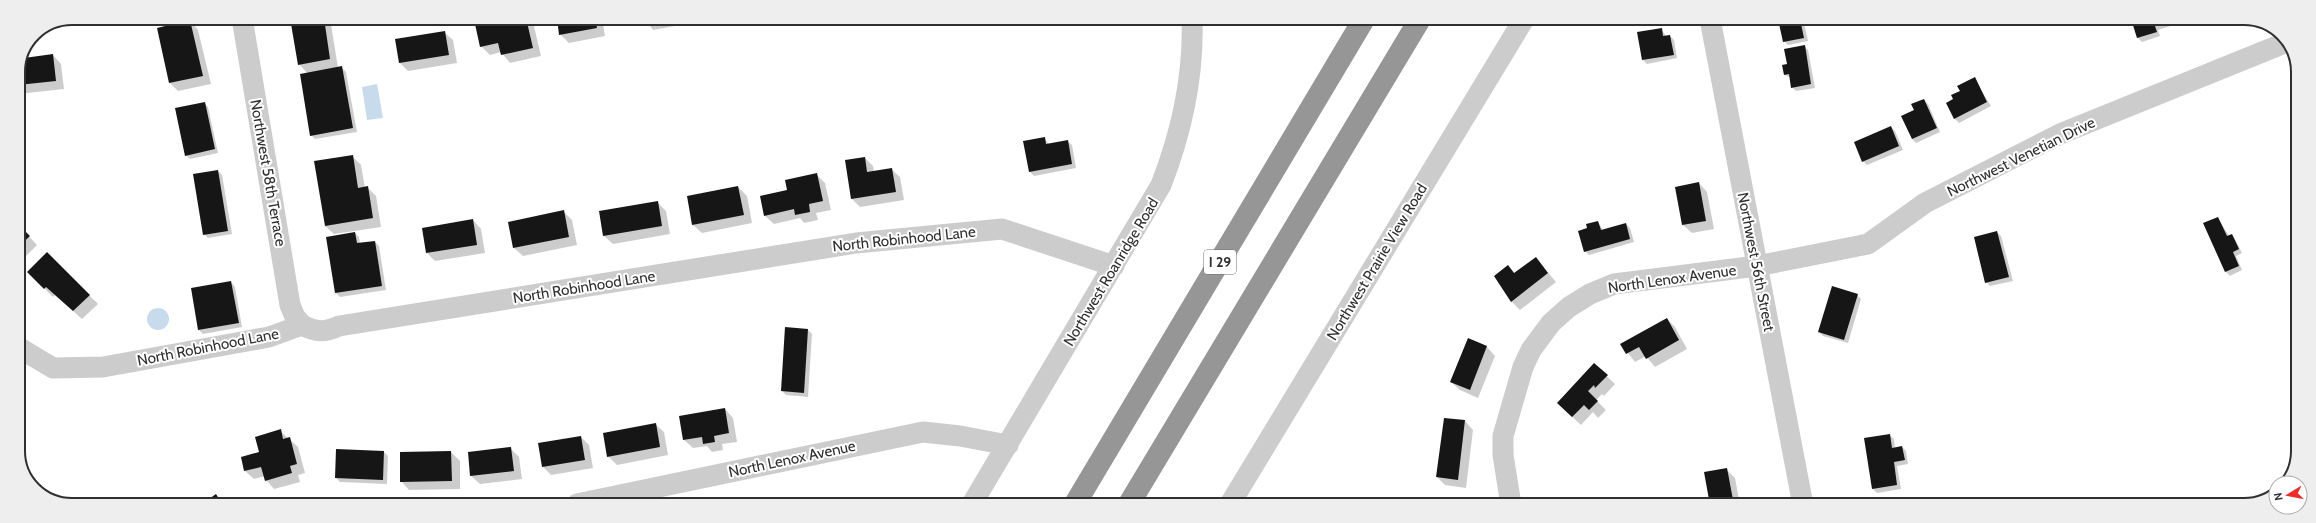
<svg xmlns="http://www.w3.org/2000/svg" width="2316" height="523" font-family="Cabin,sans-serif">
<style>
.water{fill:#c7dbed}
.shadow{fill:#0003}
.building{fill:#161616}
.lines{fill:none;stroke-linecap:round;stroke-linejoin:round}
.minor{stroke:#ccc;stroke-width:21}
.highway{stroke:#969696;stroke-width:22}
.labels{text-anchor:middle;stroke-width:4;stroke-linejoin:round;paint-order:stroke}
.shield{fill:#fff;stroke:#6d6d6d;stroke-width:1}
.shield-label{font-size:14px;font-weight:bold;fill:#2f2f2f}
.street-label{font-size:15px;fill:#2f2f2f;stroke:#fff}
.rim{fill:none;stroke:#2f2f2f;stroke-width:2}
</style>
<rect width="100%" height="100%" fill="#fff"/>
<!-- water -->
<path class="water" d="M377,84L383,118L367,120L362,87Z
M147 319a11 11 0 1 1 22 0a11 11 0 1 1-22 0Z"/>
<!-- shadow -->
<path class="shadow" d="M291,18H330L338,68H342L346,72L357,132L315,139L311,135L308,74L299,64Z
M505,18H529L533,22L541,56L510,63L501,52L490,55L481,46Z
M558,18H602L605,36L569,43L560,34Z
M644,18H702V21L653,30Z
M1775,19H1817V21L1804,23L1808,41L1788,45L1784,41L1779,23Z
M2132,19H2182L2183,22L2158,30L2160,36L2142,42L2138,38Z
M190,21L198,30L211,84L178,91L170,83L158,28Z
M1661,29L1666,36H1670L1674,40L1677,58L1647,64L1643,60L1638,33Z
M444,32L453,40L457,63L408,71L400,63L396,40Z
M1804,46L1808,50L1815,88L1796,91L1792,87L1791,78L1785,75L1788,65Z
M53,55L61,64L64,89L18,94V72L24,59Z
M1974,79L1991,106L1959,123L1955,119L1954,100Z
M1924,100L1928,104L1940,132L1916,143L1912,139L1902,117L1915,111Z
M204,103L208,107L218,153L190,159L186,155Z
M1891,127L1895,131L1903,150L1867,165L1863,161Z
M1044,138L1049,144L1067,141L1072,145L1076,168L1034,176L1030,172Z
M352,156L361,165L365,188L367,187L376,196L381,227L334,234L325,226Z
M865,158L873,166L874,172L891,169L900,177L904,200L860,207L852,199L846,161Z
M218,171L222,175L232,234L208,238L204,234Z
M816,174L825,183L831,210L816,213L818,220L804,223L800,218L774,224L765,216L788,191Z
M1699,183L1707,192L1714,229L1692,233L1683,225Z
M738,187L747,196L752,223L702,233L693,225Z
M657,202L666,211L670,234L613,244L604,236Z
M563,211L572,220L577,245L523,256L514,248Z
M2218,218L2229,236L2231,235L2235,239L2242,253L2236,256L2242,270L2230,276L2226,272L2204,224Z
M473,220L481,229L485,253L435,261L427,253Z
M1598,222L1603,230L1626,224L1630,228L1634,242L1589,255L1585,251L1589,229Z
M18,225L37,245L19,263L18,262Z
M1997,232L2001,236L2013,281L1990,286L1986,282Z
M355,233L359,237L360,244L375,242L379,246L386,290L340,297L336,293Z
M47,253L98,304L82,319L55,295L53,297L28,272Z
M1536,258L1556,282L1520,310L1512,302L1495,276L1508,267L1515,274Z
M231,282L235,287L242,327L203,334L199,330Z
M1857,295L1861,299L1848,343L1823,336L1819,332Z
M1667,319L1675,327L1687,349L1655,367L1646,356L1635,362L1621,344Z
M808,330L812,334L808,397L786,395L782,391Z
M1468,340L1487,347L1495,356L1478,398L1460,390L1451,382Z
M1594,364L1615,384L1604,396L1602,394L1596,400L1606,410L1598,418L1593,412L1581,425L1566,411Z
M725,409L733,418L737,442L722,444L723,450L712,452L707,446L693,448L684,440L680,417Z
M1445,419L1465,421L1473,430L1466,488L1445,485L1437,477Z
M655,424L664,432L668,455L617,465L608,456Z
M280,431L298,447L305,473L298,475L300,482L274,489L266,480L265,476L254,479L245,471Z
M1889,435L1894,439L1895,448L1902,447L1906,451L1908,464L1897,466L1901,489L1877,493L1873,489L1865,438Z
M581,437L589,445L593,468L551,475L543,467Z
M510,448L519,457L522,479L480,484L471,476Z
M384,452L388,456L387,484L340,482L336,478Z
M451,452L460,461V489L409,490L401,481Z
M1726,469L1735,478L1740,505H1711Z"/>
<!-- building -->
<path class="building" d="M290,18H324L330,59L298,65Z
M501,18H526L533,48L501,55L498,43L480,47L475,24Z
M557,18H595L597,28L559,35Z
M643,18H661V19L644,22Z
M1778,19H1800L1804,38L1783,42Z
M2131,19H2175L2155,26L2157,32L2137,38Z
M190,20L203,76L169,83L157,28Z
M1662,28L1663,36L1670,35L1674,55L1642,60L1637,32Z
M445,31L449,55L399,63L395,39Z
M1805,45L1811,84L1791,88L1789,74L1784,75L1782,65L1787,64L1784,49Z
M53,54L56,81L18,85V72L24,58Z
M342,66L353,128L310,136L300,74Z
M1975,77L1987,102L1954,119L1946,103L1953,99L1951,95L1960,91L1957,86Z
M1924,99L1937,128L1912,139L1901,116L1914,110L1911,104Z
M205,102L215,149L185,156L175,108Z
M1891,126L1899,146L1862,162L1854,142Z
M1045,137L1046,144L1068,140L1072,164L1029,172L1023,141Z
M353,155L358,188L368,186L373,218L325,226L314,161Z
M865,157L867,172L892,168L896,192L851,199L845,160Z
M218,170L228,231L203,235L193,174Z
M817,173L823,201L809,204L810,212L795,215L794,209L764,216L760,196L787,190L785,180Z
M1699,182L1706,221L1682,225L1675,187Z
M738,186L744,215L692,225L687,196Z
M658,201L662,226L603,236L599,211Z
M564,210L569,237L513,248L508,222Z
M2218,217L2227,236L2232,234L2239,249L2233,252L2239,266L2225,272L2203,223Z
M473,219L477,245L426,253L422,228Z
M1598,221L1601,230L1626,223L1630,239L1584,252L1578,231L1587,228L1586,224Z
M18,224L30,236L18,247Z
M1997,231L2009,277L1985,283L1974,237Z
M355,232L357,243L375,241L382,286L335,293L326,237Z
M47,252L90,295L73,311L46,287L44,289L27,272Z
M1536,257L1548,273L1511,302L1494,276L1508,265L1514,273Z
M231,281L239,323L198,330L191,288Z
M1832,286L1858,294L1844,340L1818,332Z
M1667,318L1679,340L1646,359L1639,347L1626,354L1620,344Z
M785,327L808,329L804,393L781,391Z
M1468,338L1487,346L1470,390L1450,382Z
M1594,363L1608,375L1595,388L1594,385L1588,391L1598,401L1589,410L1584,405L1572,417L1557,403Z
M725,408L729,433L714,436L715,442L703,444L702,437L683,440L679,416Z
M1444,418L1465,420L1458,480L1436,477Z
M656,423L660,447L607,457L603,433Z
M281,429L283,439L290,437L297,464L290,466L292,473L265,481L261,467L244,471L241,457L259,452L255,437Z
M1890,434L1892,448L1902,446L1905,460L1894,462L1897,485L1872,489L1864,438Z
M581,436L585,460L542,467L538,443Z
M511,447L514,471L470,476L468,452Z
M336,449L384,451L383,480L335,478Z
M451,451L452,481L400,482V452Z
M1727,468L1734,505H1710L1704,472Z
M216,494L222,504H202Z"/>
<g class="lines">
<!-- minor -->
<path class="minor" d="M242,18L290,305L295,317L302,325
M1710,19L1803,505
M18,347L53,368L103,367L269,337L302,325C316,332 324,333 339,326L856,243L1002,229L1114,266
M577,504L923,432L960,436L1008,445
M972,504L1161,185C1182,131 1194,77 1192,19
M1230,504L1524,19
M1511,505L1503,455V436L1523,367L1531,350L1551,323L1569,307L1590,294L1614,284L1757,266L1868,244L1925,203L2060,134L2287,42"/>
<!-- highway -->
<path class="highway" d="M1075,504L1364,19
M1129,504L1420,19"/>
</g>
<g class="labels">
<!-- shield labels -->
<rect class="shield" x="1204" y="250" width="32" height="24" rx="3"/>
<g class="shield-label">
<text x="1220" y="267">I 29</text>
</g>
<!-- street labels -->
<g class="street-label">
<text transform="translate(2021 157) rotate(-26)" y="5">Northwest Venetian Drive</text>
<text transform="translate(268 173) rotate(80)" y="5">Northwest 58th Terrace</text>
<text transform="translate(904 239) rotate(-6)" y="5">North Robinhood Lane</text>
<text transform="translate(1377 262) rotate(-59)" y="5">Northwest Prairie View Road</text>
<text transform="translate(1756 262) rotate(79)" y="5">Northwest 56th Street</text>
<text transform="translate(1111 272) rotate(-59)" y="5">Northwest Roanridge Road</text>
<text transform="translate(1672 279) rotate(-8)" y="5">North Lenox Avenue</text>
<text transform="translate(584 287) rotate(-9)" y="5">North Robinhood Lane</text>
<text transform="translate(208 347) rotate(-11)" y="5">North Robinhood Lane</text>
<text transform="translate(792 459) rotate(-12)" y="5">North Lenox Avenue</text>
</g>
</g>
<!-- crop -->
<path d="M0 0H2316V523H0ZM72 25H2244A47 47 0 0 1 2291 72V451A47 47 0 0 1 2244 498H72A47 47 0 0 1 25 451V72A47 47 0 0 1 72 25Z" fill="#eee" fill-rule="evenodd"/>
<path class="rim" d="M72 25H2244A47 47 0 0 1 2291 72V451A47 47 0 0 1 2244 498H72A47 47 0 0 1 25 451V72A47 47 0 0 1 72 25Z"/>
<!-- north arrow -->
<g transform="translate(2288 495) rotate(260)"><circle r="19" fill="#ffffff" stroke="#acacac"/>
<path d="M0-3L7 15L0 10L-7 15Z" fill="#ee2b29"/>
<text y="-6" font-size="11" font-weight="bold" text-anchor="middle" fill="#2f2f2f">N</text>
</g>
</svg>
